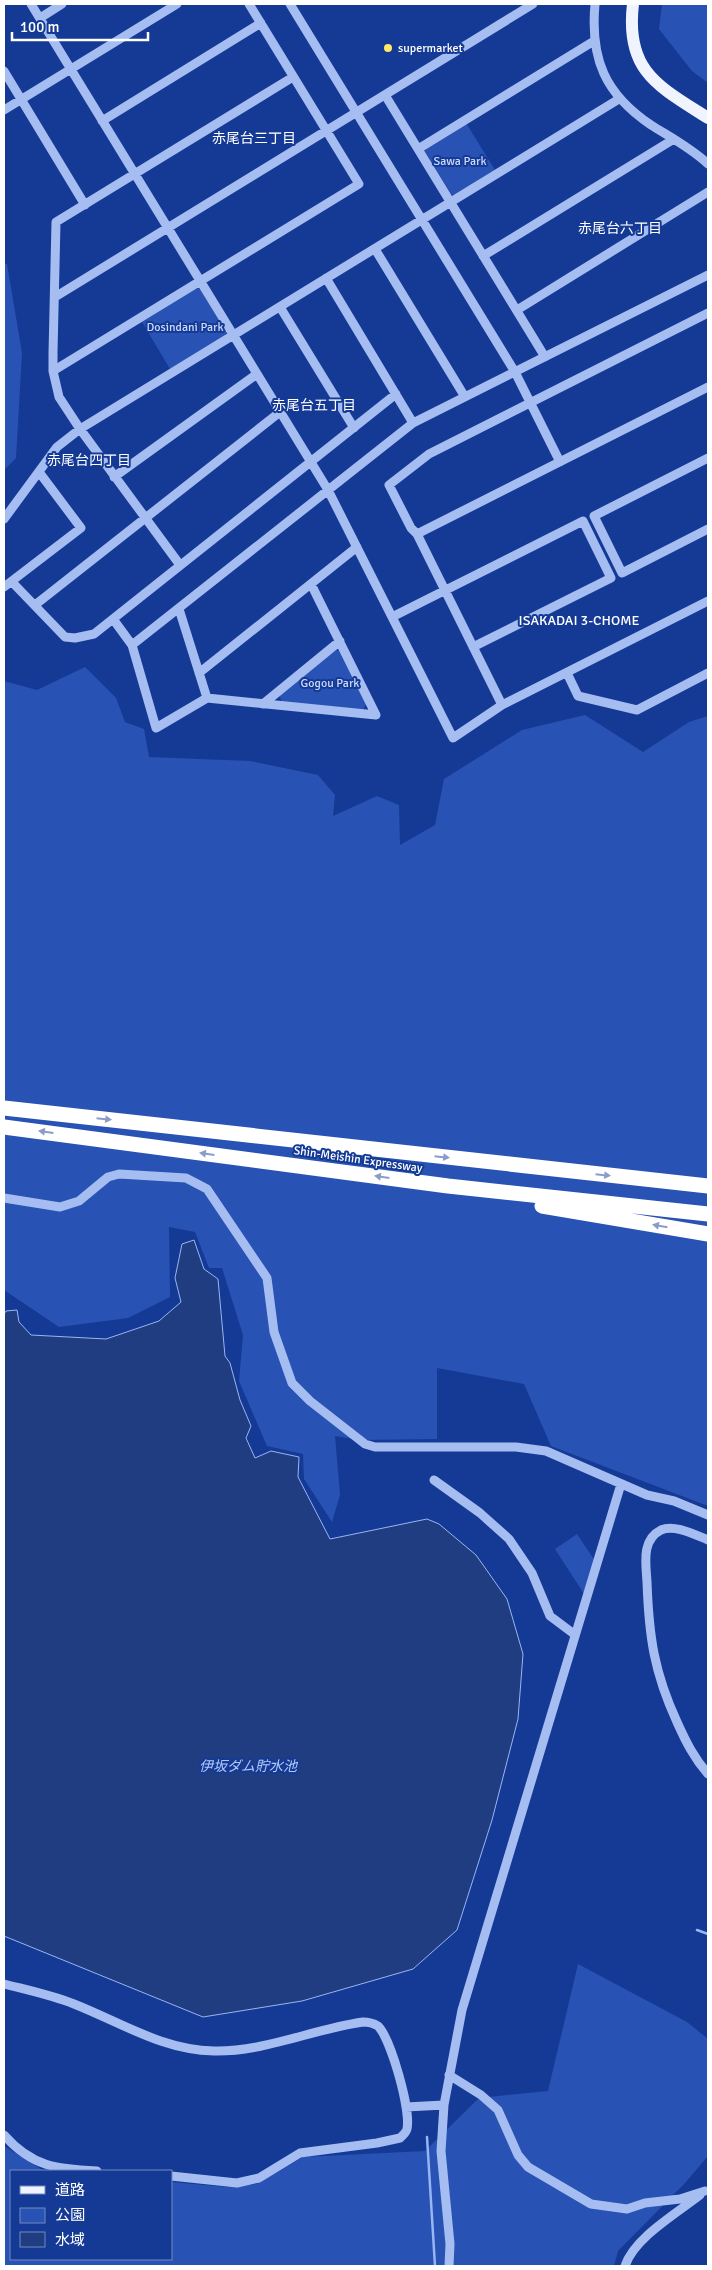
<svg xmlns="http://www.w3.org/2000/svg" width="712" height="2270" font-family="Signika,'Noto Sans JP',sans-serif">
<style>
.green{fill:#2852b4}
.water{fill:#213d82;stroke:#98b5f4}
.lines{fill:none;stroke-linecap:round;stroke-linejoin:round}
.stream{stroke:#98b5f4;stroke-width:2.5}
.minor{stroke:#a6bdf2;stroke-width:9}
.major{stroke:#f0f4ff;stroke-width:12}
.highway{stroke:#fff;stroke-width:15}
.oneway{fill:#8a9cca}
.poi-dot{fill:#ffe966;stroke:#153a95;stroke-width:2}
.labels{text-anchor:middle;stroke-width:4;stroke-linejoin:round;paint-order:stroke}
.poi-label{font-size:12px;fill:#fff;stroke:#153a95;text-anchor:start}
.park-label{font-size:12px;fill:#cddbfc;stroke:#153a95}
.street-label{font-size:12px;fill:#fff;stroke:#153a95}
.neighbourhood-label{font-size:14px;fill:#fff;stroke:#153a95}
.water-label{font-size:14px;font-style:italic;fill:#b2c8f8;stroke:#153a95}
</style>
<rect width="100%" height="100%" fill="#153a95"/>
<!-- green -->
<path class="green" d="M662,4H708V83L692,71L659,29Z
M466,123L495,170L454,195L451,194L425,151L426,148Z
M4,264H7L22,353L16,458L4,470Z
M196,288L200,289L226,332L225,336L170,369L142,322Z
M336,650L340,651L366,704L363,710L282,702L279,695Z
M85,667L116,698L125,722L144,729L149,757L250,761L318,775L335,795L333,816L377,796L399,805L400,845L435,825L444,779L522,730L585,715L643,752L689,722L708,716V1506L551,1446L524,1384L437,1368V1439L359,1440L335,1436L340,1495L332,1522L304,1479L303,1454L267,1446L239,1381L243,1335L222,1268H209L195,1232L169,1227L170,1297L128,1318L59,1327L4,1290V681L37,690Z
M577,1534L595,1561L584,1594L555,1549Z
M578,1964L687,2022L708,2039V2156L685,2183L618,2251L614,2266H4V2146L44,2171H11V2259H171V2182L227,2187L257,2184L303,2157L425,2151L479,2098L548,2091Z"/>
<!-- water -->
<path class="water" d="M194,1240L204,1269L218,1279L225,1356L230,1363L240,1400L251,1426L246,1438L255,1458L271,1451L299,1457L298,1477L330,1539L427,1519L439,1524L476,1555L507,1599L523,1654L518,1719L492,1820L457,1930L413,1969L302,2001L203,2017L4,1936V1314L6,1311L17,1310L19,1322L31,1335L106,1339L159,1321L181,1302L175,1278L182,1244Z"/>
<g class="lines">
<!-- stream -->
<path class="stream" d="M697,1930L708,1934
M427,2137L435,2266"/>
<!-- minor -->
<path class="minor" d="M31,4L328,490L453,738L502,705L708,601
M290,4L515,372L560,462
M595,4C590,59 605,94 651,125C670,137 691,148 708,164
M40,18L62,4
M4,71L85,205
M385,95L545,357
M4,110L177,4
M102,121L261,23
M418,149L594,41
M375,249L465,397
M483,256L674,139
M326,278L413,423
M55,297L533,4
M280,307L354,428
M517,310L708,192
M53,371L359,184L249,4
M708,458L594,516L622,573L708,529
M114,477L257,374
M4,519L57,447L80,429L619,99
M417,534L708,387
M180,565L80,429L59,397L53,371V353L56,222L293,77
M12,582L65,637L75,638L94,634L396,394
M311,584L376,715
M4,587L81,528L39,472
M35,605L280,412
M179,609L207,698L376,715
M392,617L583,521L611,578L473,647
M113,619L132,645L413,423L708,275
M132,645L156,728L207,698
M199,673L357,547
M567,673L578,696L637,710L708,673
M263,704L340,641
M502,705L417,534L411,528L389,485L429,454L708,313
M4,1198L60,1207L79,1201L108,1177L119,1174L186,1178L207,1189L267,1278L274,1332L292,1383L310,1401L365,1444L375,1447H516L546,1451L647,1495L674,1501L708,1515
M434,1480L480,1513L509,1539L532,1573L550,1616L574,1634
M708,1540C695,1535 675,1524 661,1530C641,1540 646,1564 647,1582C649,1637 654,1672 677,1722C686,1742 694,1758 708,1774
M4,1984C27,1990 51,1995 74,2004C120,2022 162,2050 214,2051C265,2052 313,2029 363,2022C368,2022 373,2023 378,2026C391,2039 411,2110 407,2129C406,2133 403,2135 400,2138L377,2143L300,2153L259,2178L237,2183L171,2176
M449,2075L481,2095L498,2110L518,2155L528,2167L591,2204L627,2209L645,2203L680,2199L705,2191
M444,2105L441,2151L450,2244L449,2266
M406,2107L444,2105L462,2010L621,1484
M4,2135C32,2167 57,2169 97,2171
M625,2266C634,2238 677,2213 700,2195"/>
<!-- major -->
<path class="major" d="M633,4C625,71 658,86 708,118"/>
<!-- highway -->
<path class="highway" d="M4,1108L708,1186
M4,1127L448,1186L708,1214
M542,1206L708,1234"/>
</g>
<!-- one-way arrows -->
<defs><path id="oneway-solid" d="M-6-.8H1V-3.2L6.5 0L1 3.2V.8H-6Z" transform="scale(1.25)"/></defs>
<g class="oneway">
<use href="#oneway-solid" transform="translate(104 1119) rotate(6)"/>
<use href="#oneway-solid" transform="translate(46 1132) rotate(-172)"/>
<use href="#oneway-solid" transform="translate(207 1154) rotate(-172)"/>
<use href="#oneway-solid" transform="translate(442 1157) rotate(6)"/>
<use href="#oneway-solid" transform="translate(603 1175) rotate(6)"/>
<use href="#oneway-solid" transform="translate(382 1177) rotate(-172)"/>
<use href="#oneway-solid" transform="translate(660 1226) rotate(-170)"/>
</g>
<!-- markers -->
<circle class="poi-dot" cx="388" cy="48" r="5"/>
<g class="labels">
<!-- poi labels -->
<g class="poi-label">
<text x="398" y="52">supermarket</text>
</g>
<!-- park labels -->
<g class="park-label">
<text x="460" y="165">Sawa Park</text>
<text x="185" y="331">Dosindani Park</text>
<text x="330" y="687">Gogou Park</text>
</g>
<!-- street labels -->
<g class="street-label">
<text transform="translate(358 1159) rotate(8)" y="4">Shin-Meishin Expressway</text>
</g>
<!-- neighbourhood labels -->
<g class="neighbourhood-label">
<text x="254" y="143">赤尾台三丁目</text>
<text x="620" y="233">赤尾台六丁目</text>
<text x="314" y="410">赤尾台五丁目</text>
<text x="89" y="465">赤尾台四丁目</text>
<text x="579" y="625">ISAKADAI 3-CHOME</text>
</g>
<!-- water labels -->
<g class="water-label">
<text x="248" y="1771">伊坂ダム貯水池</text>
</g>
</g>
<!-- border -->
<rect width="712" height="2270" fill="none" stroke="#ffffff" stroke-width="10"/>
<!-- legend -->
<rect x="10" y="2170" width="162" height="90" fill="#153a95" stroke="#7389bf"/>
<rect x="20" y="2186" width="25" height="8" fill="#f0f4ff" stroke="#7389bf"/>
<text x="55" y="2195" font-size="15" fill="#ffffff">道路</text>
<rect x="20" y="2208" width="25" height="15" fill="#2852b4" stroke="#7389bf"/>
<text x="55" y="2220" font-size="15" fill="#ffffff">公園</text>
<rect x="20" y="2232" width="25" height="15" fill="#213d82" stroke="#7389bf"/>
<text x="55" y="2245" font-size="15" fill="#ffffff">水域</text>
<!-- scale -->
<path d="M12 32v8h136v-8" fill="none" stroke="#ffffff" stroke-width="2.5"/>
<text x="20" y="32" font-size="15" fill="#ffffff" stroke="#153a95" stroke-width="4" paint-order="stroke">100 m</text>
</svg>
